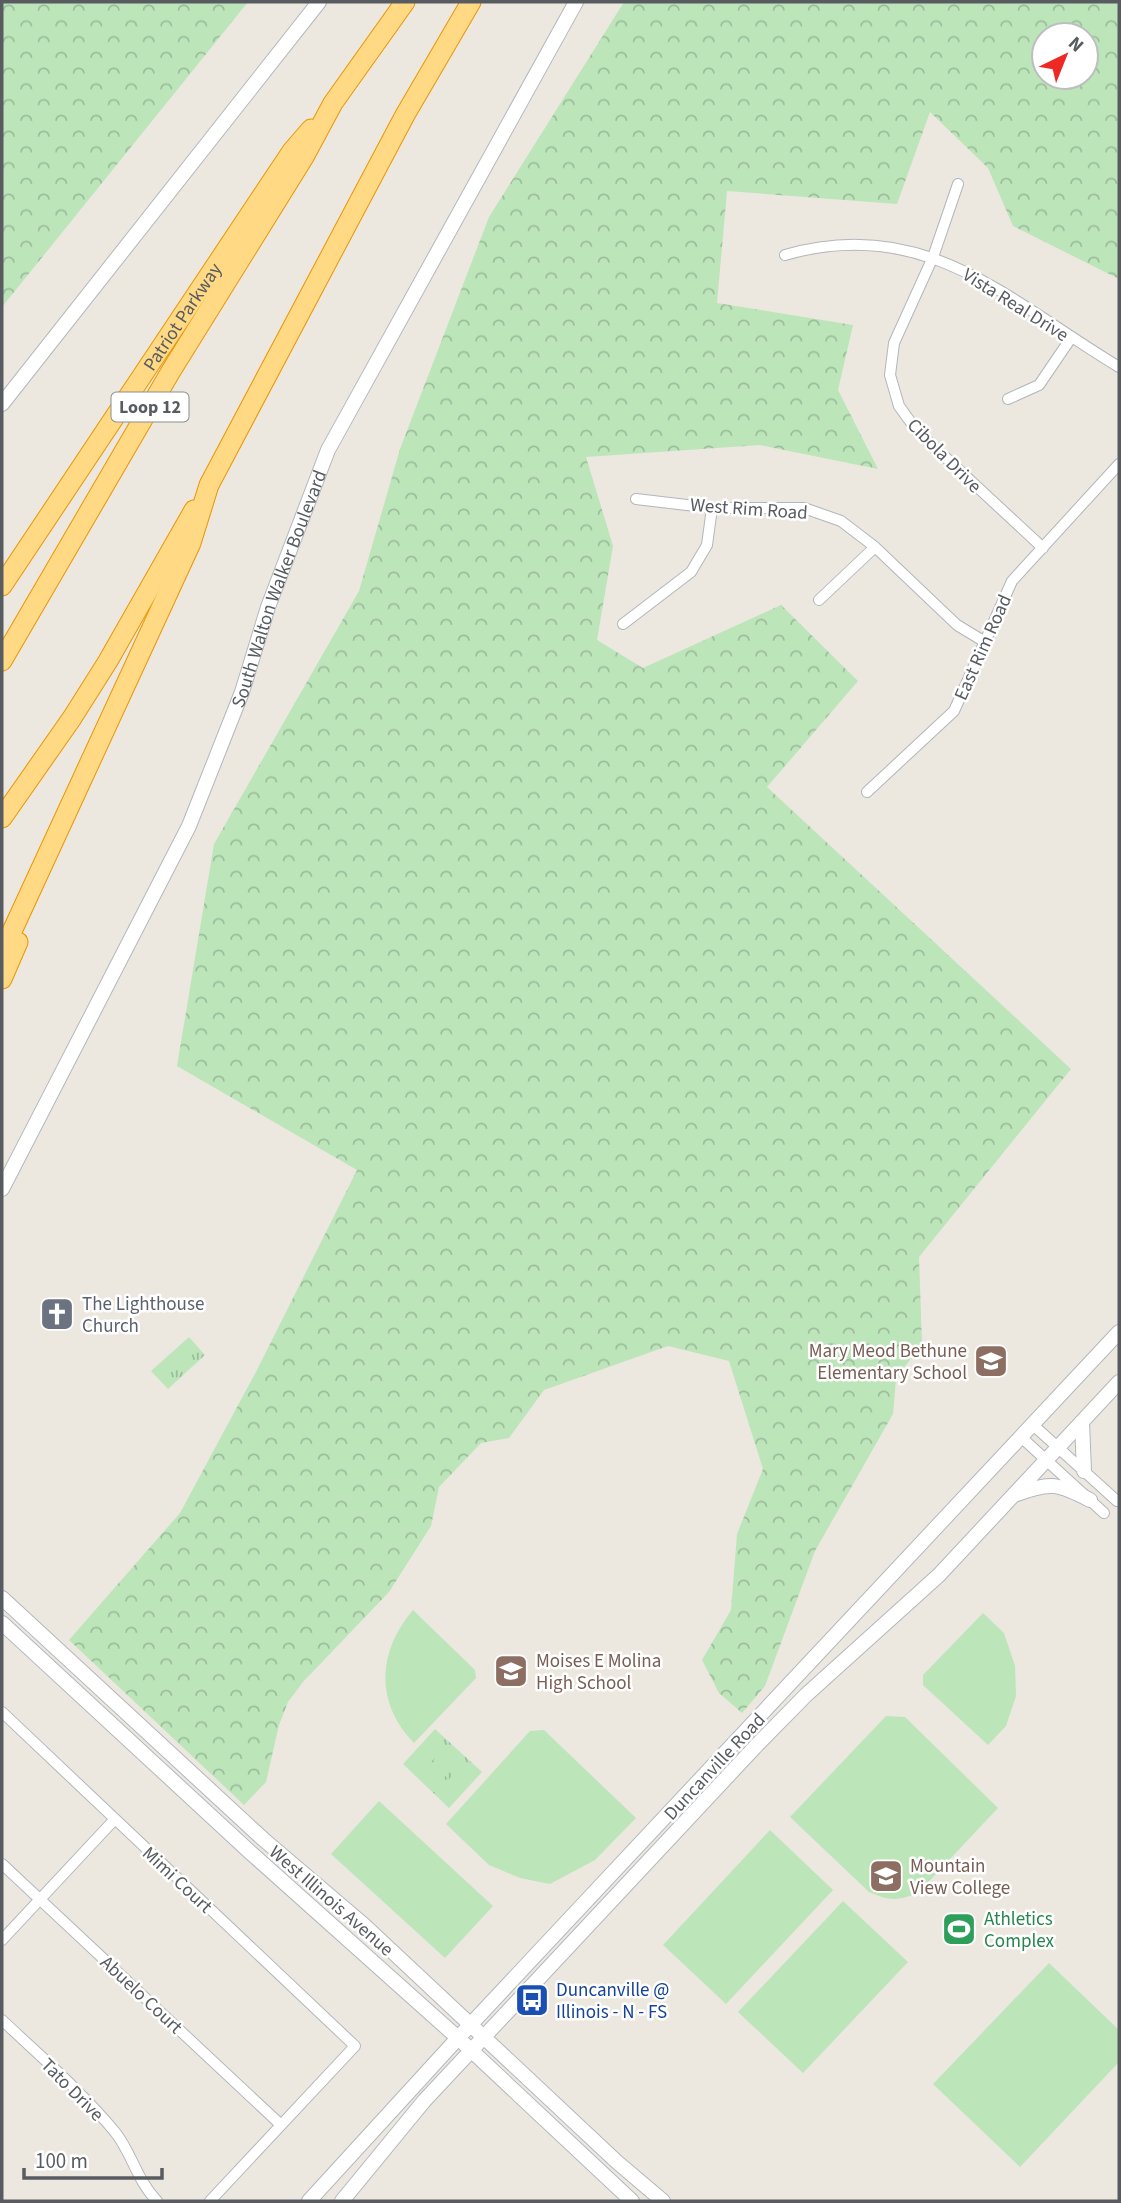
<svg xmlns="http://www.w3.org/2000/svg" width="1121" height="2203" font-family="'Source Sans 3',sans-serif">
<style>
.forest{fill:url(#forest-crowns);fill-rule:evenodd}
.park{fill:url(#park-tufts)}
.garden{fill:#bce5ba}
.lines{fill:none;stroke-linecap:round;stroke-linejoin:round}
.street-casing{stroke:#b2b6bb;stroke-width:12}
.secondary-casing{stroke:#b3b7bd;stroke-width:16}
.highway-casing{stroke:#eb9500;stroke-width:21}
.street{stroke:#fff;stroke-width:10}
.secondary{stroke:#fff;stroke-width:14}
.highway{stroke:#ffd983;stroke-width:19}
.labels{text-anchor:middle;stroke-width:5;stroke-linejoin:round;paint-order:stroke}
.shield{fill:#fff;stroke:#8a8d90;stroke-width:2}
.shield-label{font-size:18px;font-weight:bold;fill:#585c61}
.street-label{font-size:19px;fill:#585c61;stroke:#fff}
.worship-label{font-size:19px;fill:#5b616d;stroke:#fff;text-anchor:start}
.education-label{font-size:19px;fill:#785e54;stroke:#fff;text-anchor:start}
.leisure-label{font-size:19px;fill:#27864d;stroke:#fff;text-anchor:start}
.transit-label{font-size:19px;fill:#164399;stroke:#fff;text-anchor:start}
</style>
<defs>
<pattern id="forest-crowns" width="20" height="18" patternUnits="userSpaceOnUse" patternTransform="scale(1.75)"><rect width="20" height="18" fill="#bce5ba"/><path d="M2 6a3 3 0 1 1 6 0M12 15a3 3 0 1 1 6 0" fill="none" stroke="#9cbd9b"/></pattern>
<pattern id="park-tufts" width="24" height="20" patternUnits="userSpaceOnUse" patternTransform="scale(1.75)"><rect width="24" height="20" fill="#bce5ba"/><path d="M3 7l-1-3M5 7V3M7 7l1-3M15 17l-1-3M17 17v-4M19 17l1-3" fill="none" stroke="#9cbd9b"/></pattern>
</defs>
<rect width="100%" height="100%" fill="#ece8df"/>
<!-- forest -->
<path class="forest" d="M2,2H248L2,307Z
M624,2H1119V279L1013,226L988,168L930,112L897,204L727,191L717,303L853,325L838,390L878,469L760,445L586,457L613,546L597,640L643,668L781,605L858,681L767,787L1071,1069L919,1257L922,1343L896,1379L893,1414L815,1551L765,1686L742,1713L719,1693L702,1660L731,1610L737,1534L763,1469L729,1361L668,1346L544,1390L509,1438L481,1443L439,1487L431,1526L389,1592L303,1682L288,1702L279,1725L266,1782L244,1805L69,1640L180,1513L257,1370L357,1170L177,1066L214,844L359,591L400,449L489,217ZM1044,35H1086V77H1044Z"/>
<!-- park -->
<path class="park" d="M189,1337L205,1355L168,1389L151,1371Z
M435,1729L482,1772L449,1808L403,1764Z"/>
<!-- garden -->
<path class="garden" d="M413,1610L475,1670L476,1678L414,1743C375,1703 377,1652 413,1610Z
M983,1613L1004,1633L1015,1666L1016,1696L1006,1726L988,1745L923,1685V1675Z
M886,1716L905,1717L998,1808L918,1893C897,1901 890,1901 869,1892L790,1817Z
M544,1730L636,1818L595,1860L550,1884L520,1878L489,1865L446,1824L530,1731Z
M433,1738L444,1748L422,1772L411,1761Z
M448,1751L459,1762L437,1785L426,1775Z
M462,1765L473,1775L451,1799L440,1789Z
M379,1801L493,1906L445,1958L331,1854Z
M770,1830L833,1890L726,2004L663,1945Z
M843,1901L908,1962L803,2073L738,2012Z
M1049,1963L1119,2030V2062L1020,2167L933,2084Z"/>
<g class="lines">
<!-- street casing -->
<g class="street-casing">
<path id="street" d="M958,184L933,257L894,343L890,375L899,406L917,431L1043,548
M785,255C924,214 1009,301 1119,367
M1008,399L1039,385L1071,338
M636,499L712,508H804L841,521L875,547L957,625L985,642
M819,600L875,547
M623,624L691,572L707,545L712,508
M867,792L954,711L1012,581L1119,464
M1032,1424L1117,1501
M1021,1437L1104,1513
M2,1712L355,2046L210,2201
M2,1864L281,2125
M2,1940L115,1819
M2,2020C40,2056 81,2091 115,2132C132,2153 136,2179 157,2201"/>
</g>
<!-- secondary casing -->
<g class="secondary-casing">
<g id="secondary">
<path d="M2,404L319,2"/>
<path id="s1" d="M2,1189L189,826L242,692L268,607L328,450L576,2"/>
<path d="M1082,1422L1084,1471"/>
<path d="M1017,1494C1051,1481 1059,1484 1090,1500"/>
<path d="M2,1598L263,1839L364,1925L617,2162L663,2201"/>
<path d="M2,1623L251,1853L458,2038L632,2201"/>
<path d="M309,2201L458,2038L1119,1332"/>
<path d="M342,2201L424,2101L755,1747L806,1695L939,1575L1119,1382"/>
</g>
</g>
<!-- highway casing -->
<g class="highway-casing">
<g id="highway">
<path id="s2" d="M2,586L292,151L311,129"/>
<path d="M2,661L171,371L304,157L333,103L405,2"/>
<path d="M2,818L72,718L108,661L194,510"/>
<path d="M2,953L191,543L209,485L405,115L471,2"/>
<path d="M2,979L18,942"/>
</g>
</g>
<!-- street -->
<use href="#street" class="street"/>
<!-- secondary -->
<use href="#secondary" class="secondary"/>
<!-- highway -->
<use href="#highway" class="highway"/>
</g>
<!-- icons -->
<defs>
<g id="church-square" transform="scale(1.75)"><rect x="-9" y="-9" width="18" height="18" rx="4" fill="#6b7280" stroke="#fff"/><path d="M-1.2-6h2.4v3.5h3.3v2.4h-3.3V6h-2.4V-.1h-3.3v-2.4h3.3Z" fill="#fff"/></g>
<g id="school-square" transform="scale(1.75)"><rect x="-9" y="-9" width="18" height="18" rx="4" fill="#8d6e63" stroke="#fff"/><path d="M0-5L7-2L0 1L-7-2ZM-4 1L0 2.5L4 1V4Q0 6-4 4Z" fill="#fff"/></g>
<g id="university-square" transform="scale(1.75)"><rect x="-9" y="-9" width="18" height="18" rx="4" fill="#8d6e63" stroke="#fff"/><path d="M0-5L7-2L0 1L-7-2ZM-4 1L0 2.5L4 1V4Q0 6-4 4Z" fill="#fff"/></g>
<g id="stadium-square" transform="scale(1.75)"><rect x="-9" y="-9" width="18" height="18" rx="4" fill="#2e9e5b" stroke="#fff"/><path d="M0-5a6.5 5 0 1 0 0 10a6.5 5 0 1 0 0-10ZM-3.5-1.8h7v3.6h-7Z" fill="#fff"/></g>
<g id="bus-square" transform="scale(1.75)"><rect x="-9" y="-9" width="18" height="18" rx="4" fill="#1a4fb4" stroke="#fff"/><path d="M-5-6H5V4H4V6H2V4H-2V6H-4V4H-5ZM-3.5-4V0h7V-4ZM-3.5 1.2v1.5H-2V1.2ZM2 1.2v1.5H3.5V1.2Z" fill="#fff"/></g>
</defs>
<g fill-rule="evenodd">
<use href="#church-square" x="57" y="1314"/>
<use href="#school-square" x="991" y="1361"/>
<use href="#school-square" x="511" y="1671"/>
<use href="#university-square" x="886" y="1876"/>
<use href="#stadium-square" x="959" y="1929"/>
<use href="#bus-square" x="532" y="2000"/>
</g>
<g class="labels">
<!-- shield labels -->
<rect class="shield" x="111.5" y="392.5" width="77" height="29" rx="5"/>
<g class="shield-label">
<text x="150" y="413">Loop 12</text>
</g>
<!-- street labels -->
<g class="street-label">
<text transform="translate(1016 304) rotate(32)" y="7">Vista Real Drive</text>
<text dy="7" stroke="none"><textPath href="#s2" startOffset="324">Patriot Parkway</textPath></text>
<text transform="translate(945 455) rotate(45)" y="7">Cibola Drive</text>
<text transform="translate(749 508) rotate(4)" y="7">West Rim Road</text>
<text dy="7" stroke="none"><textPath href="#s1" startOffset="662">South Walton Walker Boulevard</textPath></text>
<text transform="translate(982 647) rotate(-66)" y="7">East Rim Road</text>
<text transform="translate(714 1766) rotate(-47)" y="7">Duncanville Road</text>
<text transform="translate(178 1879) rotate(43)" y="7">Mimi Court</text>
<text transform="translate(332 1900) rotate(41)" y="7">West Illinois Avenue</text>
<text transform="translate(142 1994) rotate(43)" y="7">Abuelo Court</text>
<text transform="translate(73 2089) rotate(45)" y="7">Tato Drive</text>
</g>
<!-- worship labels -->
<g class="worship-label">
<text x="82" y="1310">The Lighthouse<tspan x="82" dy="22">Church</tspan></text>
</g>
<!-- education labels -->
<g class="education-label">
<text x="967" y="1357" text-anchor="end">Mary Meod Bethune<tspan x="967" dy="22">Elementary School</tspan></text>
<text x="536" y="1667">Moises E Molina<tspan x="536" dy="22">High School</tspan></text>
<text x="910" y="1872">Mountain<tspan x="910" dy="22">View College</tspan></text>
</g>
<!-- leisure labels -->
<g class="leisure-label">
<text x="984" y="1925">Athletics<tspan x="984" dy="22">Complex</tspan></text>
</g>
<!-- transit labels -->
<g class="transit-label">
<text x="556" y="1996">Duncanville @<tspan x="556" dy="22">Illinois - N - FS</tspan></text>
</g>
</g>
<!-- border -->
<rect width="1121" height="2203" fill="none" stroke="#585c61" stroke-width="7"/>
<!-- north arrow -->
<g transform="translate(1065 56) rotate(43)"><circle r="33" fill="#ffffff" stroke="#bcbec0" stroke-width="2"/>
<path d="M0-5L12 26L0 18L-12 26Z" fill="#ee2923"/>
<text y="-10" font-size="19" font-weight="bold" text-anchor="middle" fill="#585c61">N</text>
</g>
<!-- scale -->
<path d="M24 2168v10h138v-10" fill="none" stroke="#585c61" stroke-width="3.5"/>
<text x="35" y="2168" font-size="21" fill="#585c61" stroke="#ffffff" stroke-width="5" paint-order="stroke">100 m</text>
</svg>
